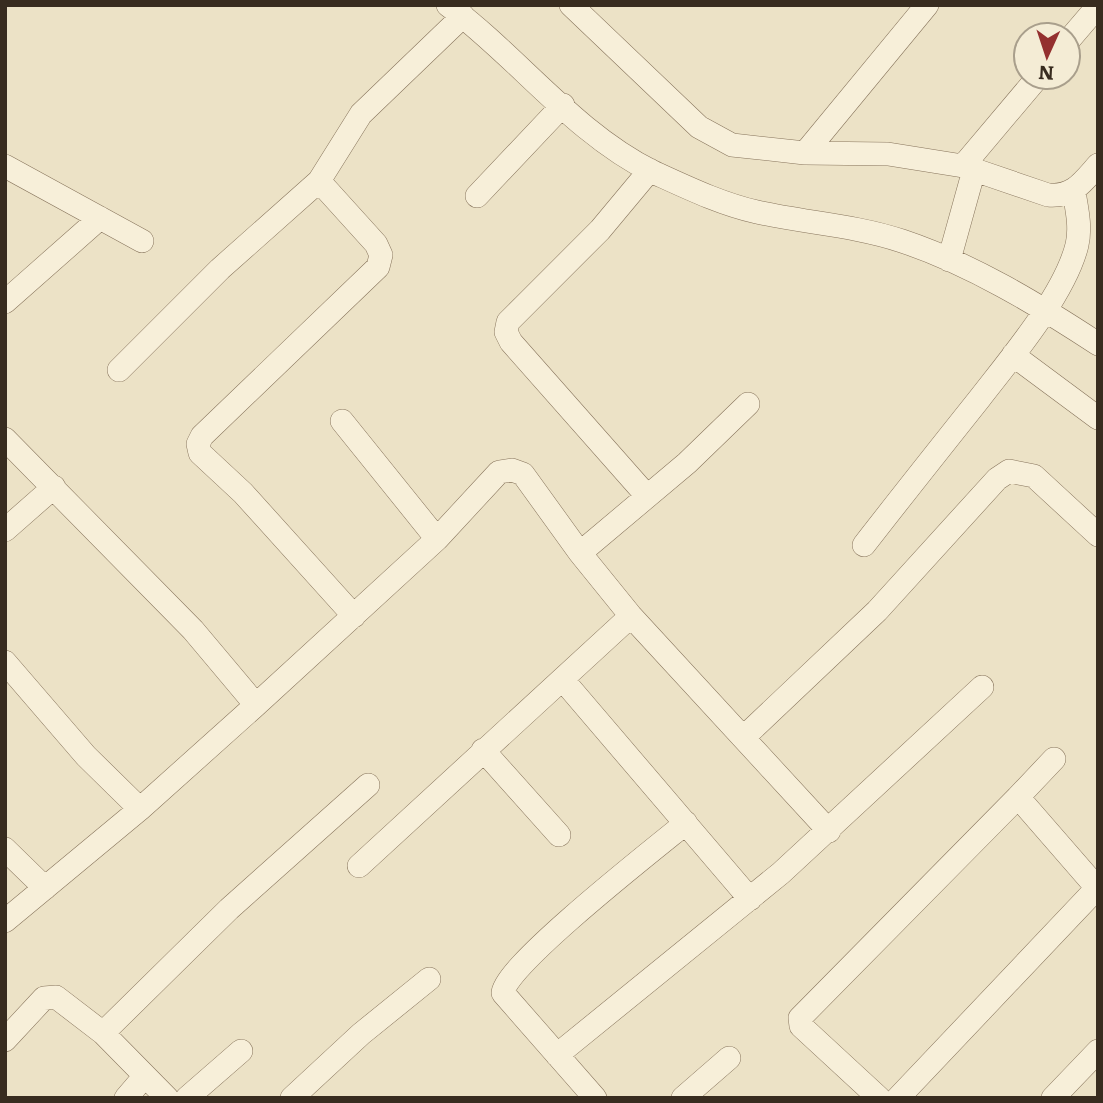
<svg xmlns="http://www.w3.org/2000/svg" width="1103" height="1103" font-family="Literata,serif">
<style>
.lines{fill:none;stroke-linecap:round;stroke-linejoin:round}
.street-casing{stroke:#87745c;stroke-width:24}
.street{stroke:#f7efd9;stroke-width:23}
</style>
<rect width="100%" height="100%" fill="#ece2c6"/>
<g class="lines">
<!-- street casing -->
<g class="street-casing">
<path id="street" d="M448,5C518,57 574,133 653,172C686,187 721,204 757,212C805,223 854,225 902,241C971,264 1037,304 1098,344
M571,5L699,127L732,145L805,153L888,154L963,166L1048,195C1073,197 1082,183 1098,165
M1068,41L1098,6
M805,153L927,5
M5,166L142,241
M963,166L1038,77
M477,196L563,105
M949,260L974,170
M5,302L100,218
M1013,355L1098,418
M119,370L220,269L319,181
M748,404L687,463L580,553L631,616L829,831
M342,421L437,539
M5,439L193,630L256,705
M647,496L511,342L506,332L508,322L600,230L650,170
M5,530L54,487
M864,545C902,496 941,447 980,398C1011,358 1065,294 1077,245C1081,227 1077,210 1074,192
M354,616L243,493L200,453L198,444L202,436L378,267L381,255L376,244L319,181L361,114L463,16
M5,662L86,756L140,809
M563,680L750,899
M744,737L877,611L997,479L1009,471L1034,476L1098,535
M483,750L559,835
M1018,797L1054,759
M5,849L45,888
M359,866L631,616
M5,921L140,809L256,705L437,539L499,472L512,470L523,474L580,553
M103,1033L229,909L368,785
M5,1040L44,998L56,997L103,1033L167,1098
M557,1055L781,873L982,687
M126,1098L144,1077
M187,1098L241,1051
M292,1098L361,1034L429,979
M595,1098L503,993C503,967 658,846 686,823
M683,1098L729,1058
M879,1098L801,1026L800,1018L1018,797L1097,888
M898,1098L1098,887
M1053,1098L1098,1051"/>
</g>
<!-- street -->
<use href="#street" class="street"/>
</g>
<!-- border -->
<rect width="1103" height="1103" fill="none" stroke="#382c1f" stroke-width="14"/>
<!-- north arrow -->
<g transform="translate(1047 56) rotate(183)"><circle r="33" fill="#f4ecd5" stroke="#a99f8c" stroke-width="2"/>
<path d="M0-5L12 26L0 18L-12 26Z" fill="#94302f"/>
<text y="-10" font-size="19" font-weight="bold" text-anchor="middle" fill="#382c1f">N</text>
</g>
</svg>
